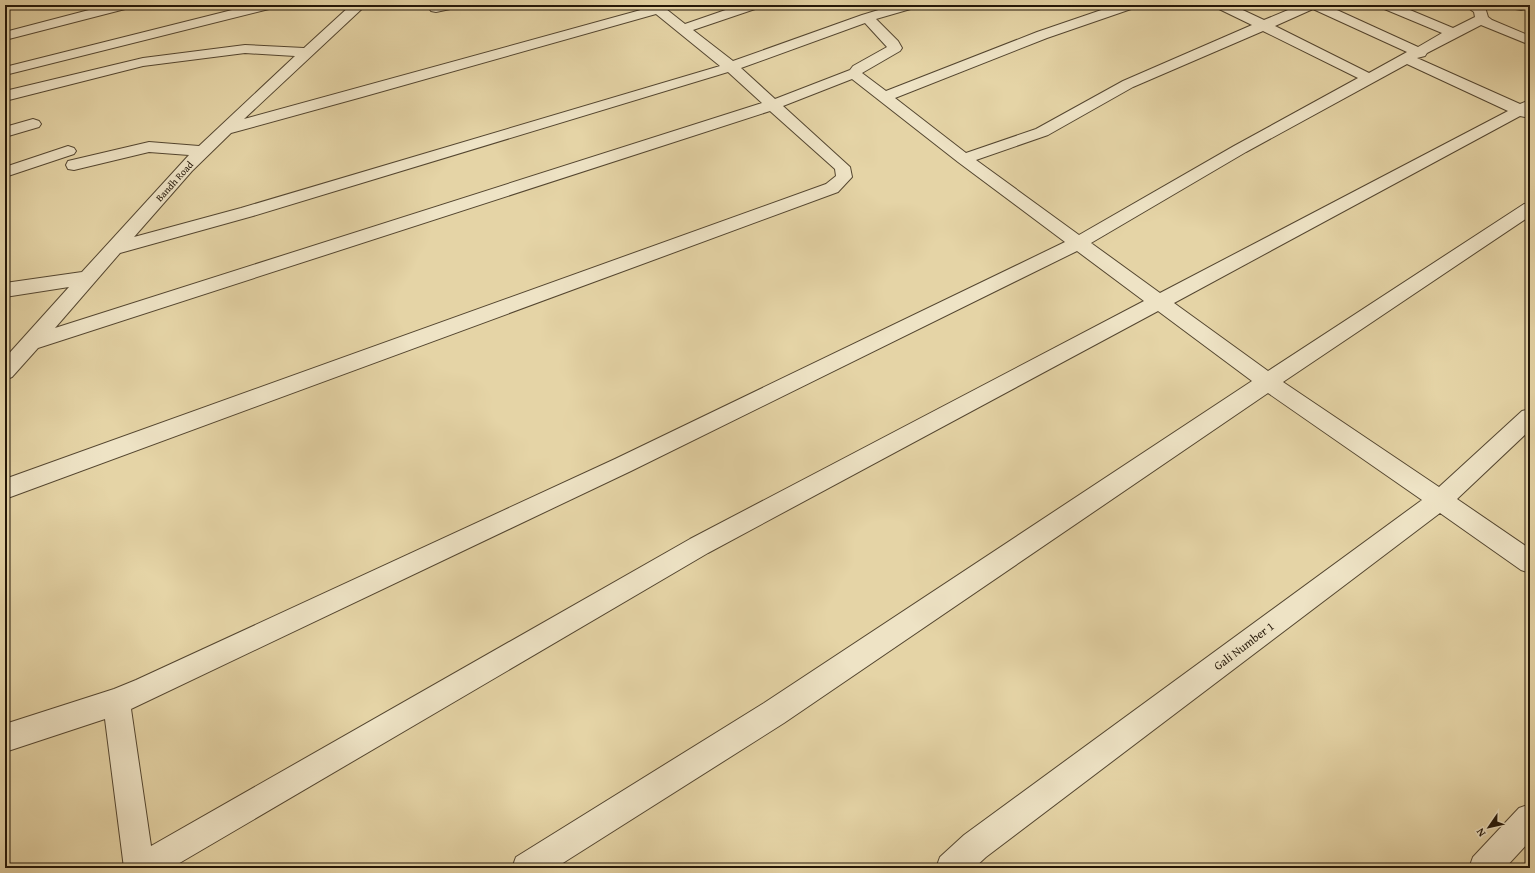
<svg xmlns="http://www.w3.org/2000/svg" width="1535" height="873" font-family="'Gentium Book Plus',serif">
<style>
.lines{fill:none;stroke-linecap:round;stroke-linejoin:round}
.street-casing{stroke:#544630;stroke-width:2}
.street{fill:#eee3c5;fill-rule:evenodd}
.labels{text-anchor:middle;stroke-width:3;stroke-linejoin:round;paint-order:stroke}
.far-street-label{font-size:10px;fill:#241708;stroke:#eee3c5}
.street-label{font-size:12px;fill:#241708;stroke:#eee3c5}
</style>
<rect width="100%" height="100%" fill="#e5d4a6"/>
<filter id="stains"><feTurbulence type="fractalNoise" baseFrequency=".005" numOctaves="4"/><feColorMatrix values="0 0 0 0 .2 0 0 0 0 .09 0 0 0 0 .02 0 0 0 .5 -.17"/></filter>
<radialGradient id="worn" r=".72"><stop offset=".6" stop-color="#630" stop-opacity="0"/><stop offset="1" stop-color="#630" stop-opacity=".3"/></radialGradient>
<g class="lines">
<!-- street casing -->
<g class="street-casing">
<path id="street" d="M108,5H131L129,8L5,40V32Z
M252,5H275L273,8L5,75V67Z
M351,5H366L244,119L648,8L646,5H661L685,24L740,5H760L758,8L693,30L733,61L862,15L895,5H916L914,8L876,19L898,41L902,48L900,51L862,73L886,91L1037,32L1116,5H1136L1134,8L1047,38L895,98L966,153L1036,129L1123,81L1252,25L1217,8L1215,5H1232L1264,20L1300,5H1326L1418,47L1442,33L1382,8L1380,5H1398L1453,28L1475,17L1474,12L1464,5H1481L1485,7L1488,17L1492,20L1530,36V45L1481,25L1427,53L1425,56L1417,58L1520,104L1530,100V118L1520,116L1174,303L1268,371L1524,204L1530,203V216L1283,382L1439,487L1522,411L1530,409V430L1457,499L1530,549V573L1521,570L1440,513L986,857L974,868H936L940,857L964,835L1422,500L1268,393L784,723L555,868H512L516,857L764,703L1252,381L1158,311L708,553L171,868H124L105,719L5,752V724L114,689L136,680L615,459L1065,242L958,162L852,79L783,106L850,167L852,177L838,192L5,499V479L826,184L836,176L835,169L770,111L38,348L12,377L5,380V358L69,287L5,297V283L82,272L189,155L149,152L74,170L68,169L66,165L68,161L149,142L199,146L295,56L245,53L143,66L5,101V91L143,58L245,45L304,48ZM1313,9L1407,52L1369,73L1275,26ZM656,14L720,66L241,208L134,237L192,171L231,133L362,97ZM865,23L887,47L853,66L850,70L775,99L741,68ZM1263,31L1358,78L1234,146L1079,235L976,160L1048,135L1133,87ZM1407,64L1508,111L1160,293L1091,243L1246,152ZM728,72L762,103L55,328L120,253L253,216ZM1077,251L1144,301L690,539L151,846L131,709L631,471Z
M431,5H457L455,8L436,12L431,11L429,8Z
M1508,5H1530V8L1521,10L1510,8Z
M33,119L39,121L41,124L39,127L5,137V127Z
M68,146L74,148L76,151L74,154L5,177V167Z
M1530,804V841L1505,868H1469L1473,857L1519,808Z"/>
</g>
<!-- street -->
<use href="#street" class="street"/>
</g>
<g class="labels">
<!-- far-street labels -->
<g class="far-street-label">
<text transform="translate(174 181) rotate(-48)" y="4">Bandh Road</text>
</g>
<!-- street labels -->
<g class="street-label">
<text transform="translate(1244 646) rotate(-37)" y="4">Gali Number 1</text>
</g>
</g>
<!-- margin -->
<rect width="1535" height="873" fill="none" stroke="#e5d4a6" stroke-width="20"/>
<rect x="6" y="6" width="1523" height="861" fill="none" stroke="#241708" stroke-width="2"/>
<rect x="10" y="10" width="1515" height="853" fill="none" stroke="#241708"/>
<!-- north arrow -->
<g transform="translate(1489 827) rotate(236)" stroke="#eee3c5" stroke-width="3" paint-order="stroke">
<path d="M0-3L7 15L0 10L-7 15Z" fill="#241708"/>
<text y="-6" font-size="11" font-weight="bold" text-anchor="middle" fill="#241708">N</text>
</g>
<rect width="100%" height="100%" filter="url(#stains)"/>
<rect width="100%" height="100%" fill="url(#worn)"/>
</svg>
